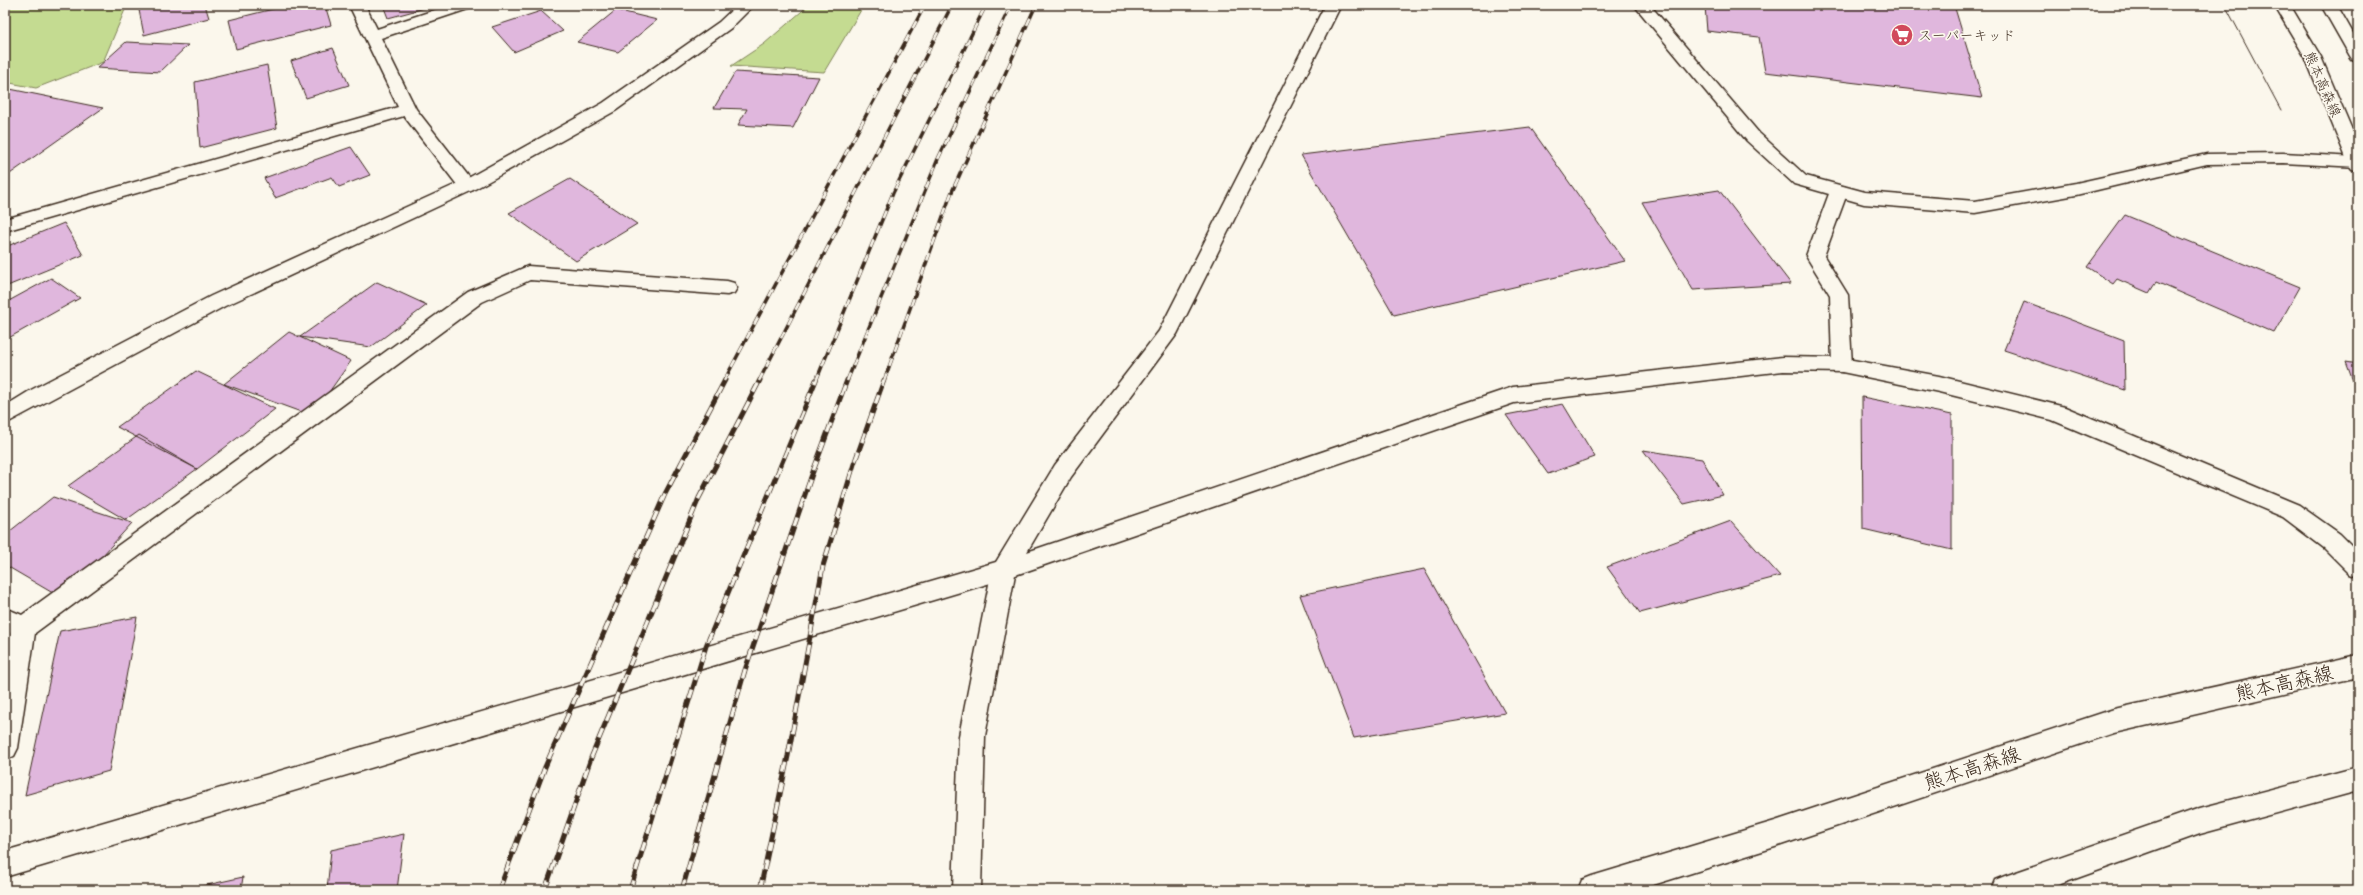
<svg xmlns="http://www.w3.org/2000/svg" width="2363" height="895" font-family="Caveat,'Klee One',sans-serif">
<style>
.green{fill:#c4db91;stroke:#808258}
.building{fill:#e0b7dd;stroke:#3b2a1e}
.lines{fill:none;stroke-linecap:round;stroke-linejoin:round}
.lane-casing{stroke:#3b2a1e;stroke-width:3}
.street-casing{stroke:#3b2a1e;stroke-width:3}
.secondary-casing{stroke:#3b2a1e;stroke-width:3}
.primary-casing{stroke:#3b2a1e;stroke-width:3}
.lane{fill:#fbf7ec;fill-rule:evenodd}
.street{fill:#fbf7ec;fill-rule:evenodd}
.secondary{fill:#fbf7ec;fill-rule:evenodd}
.primary{fill:#fbf7ec;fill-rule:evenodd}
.tram{stroke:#3b2a1e;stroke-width:1}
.rail-far1-casing{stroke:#3b2a1e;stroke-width:3.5}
.rail-casing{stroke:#3b2a1e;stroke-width:5}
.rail-far1{stroke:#fbf7ec;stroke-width:2.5;stroke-dasharray:8;stroke-linecap:butt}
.rail{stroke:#fbf7ec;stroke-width:3.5;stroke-dasharray:10;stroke-linecap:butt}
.labels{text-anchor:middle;stroke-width:3.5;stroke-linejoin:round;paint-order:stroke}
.far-poi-label{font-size:14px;fill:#3b2a1e;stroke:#fbf7ec;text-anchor:start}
.far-street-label{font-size:14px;fill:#3b2a1e;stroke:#fbf7ec}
.near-street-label{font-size:20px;fill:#3b2a1e;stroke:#fbf7ec}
</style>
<rect width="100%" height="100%" fill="#fbf7ec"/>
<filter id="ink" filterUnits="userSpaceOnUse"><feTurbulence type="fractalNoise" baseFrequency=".025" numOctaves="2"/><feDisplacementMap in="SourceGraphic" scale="8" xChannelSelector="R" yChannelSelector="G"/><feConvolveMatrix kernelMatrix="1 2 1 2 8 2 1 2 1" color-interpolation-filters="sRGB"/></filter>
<g filter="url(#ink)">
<!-- green -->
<path class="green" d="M5,5H127L103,62L36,88L5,82Z
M809,5H864L824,72L731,66L764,44Z"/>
<!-- building -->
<path class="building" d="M160,5H205L209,18L144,35L139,10Z
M289,5H325L331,25L236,49L229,20Z
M383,5H436L388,18Z
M1696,5H1954L1982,98L1765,72L1759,37L1707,31L1705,6Z
M616,10L657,20L618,52L577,42Z
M541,11L563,31L514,52L492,27Z
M126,42L188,45L160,72L97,68Z
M333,48L349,85L306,98L291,61Z
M267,65L277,128L200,148L195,82Z
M735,72L819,77L793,128L738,125L747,109L714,108Z
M5,88L103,108L7,176L5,175Z
M1530,127L1625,261L1394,315L1301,155Z
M351,147L370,175L339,187L332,177L275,198L264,178Z
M570,179L637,224L576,261L509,213Z
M1719,190L1791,284L1693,290L1642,202Z
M2125,215L2300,287L2274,333L2156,282L2149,293L2117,279L2113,284L2087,267Z
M64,223L83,255L5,287V247Z
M51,278L80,298L5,340V303Z
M377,282L427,305L371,347L300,337Z
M2024,302L2124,340L2125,390L2004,350Z
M289,332L351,361L312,416L224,384Z
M2346,362L2358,364V395Z
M196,371L275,409L197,469L117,427Z
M1862,397L1952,415V550L1863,529Z
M1563,404L1595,457L1548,474L1506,415Z
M139,435L197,469L126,520L68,486Z
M1643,450L1702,459L1723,495L1684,504Z
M53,497L132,523L63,599L5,565V535Z
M1731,521L1780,576L1640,613L1607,567Z
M1424,569L1505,713L1354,738L1300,595Z
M137,617L109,771L25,795L60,631Z
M404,834L397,890H327L331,850Z
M243,877L241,890H189V889Z"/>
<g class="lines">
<!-- lane casing -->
<g class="lane-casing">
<path id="lane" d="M1839,186L1845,187L1848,191L1824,256L1848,295L1852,365L1849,370L1842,372L1835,370L1832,365L1830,295L1806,256L1830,191L1833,187Z"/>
</g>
<!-- street casing -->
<g class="street-casing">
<path id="street" d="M349,5H365L377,29L450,5H473L471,8L381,38L416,109L473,182L476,186L473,190L467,192L461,190L404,116L5,231V219L398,107Z
M1325,5H1341L1177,334L1071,477L1027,552L1513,387L1783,357L1842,358L1939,376L2065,407L2299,505L2340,534L2358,552V577L2350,574L2324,548L2283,517L2052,420L1939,392L1842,372L1783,371L1514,403L1004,579L5,877V851L996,562L1055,465L1159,331Z
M528,266L727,281L734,283L737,288L734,293L727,295L530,280L482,302L35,633L18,748L14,756L5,760V664L10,633L5,630V608L22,615L468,292Z"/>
</g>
<!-- secondary casing -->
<g class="secondary-casing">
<path id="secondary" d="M737,5H754L731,28L615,111L473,190L225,306L5,424V406L31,390L211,296L461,182L603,103L719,22Z
M1634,5H1650L1759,133L1806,176L1865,192L1975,201L2076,183L2207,154L2283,153L2356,157H2358V167L2283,163L2207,164L2076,195L1975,213L1864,204L1794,184L1747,141Z
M1004,559L1012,562L1016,569L985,736L981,890H953L959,736L992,569L996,562Z"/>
</g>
<!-- primary casing -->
<g class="primary-casing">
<path id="primary" d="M2274,5H2290L2321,57L2358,144V171L2352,169L2349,165L2305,57Z
M2321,5H2337L2358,42V61L2352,59L2350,56Z
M2358,655V677L2114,733L1775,847L1637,890H1578L1582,880L1592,876L1775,821L2114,709Z
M2358,767V791L2200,834L2044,890H1991L1995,880L2005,876L2200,808Z"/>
</g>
<!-- lane -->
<use href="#lane" class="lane"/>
<!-- street -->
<use href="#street" class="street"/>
<!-- secondary -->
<use href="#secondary" class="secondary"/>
<!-- primary -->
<use href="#primary" class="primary"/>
<!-- tram -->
<path class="tram" d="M2225,5L2281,110"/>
<!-- rail-far1 casing -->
<g class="rail-far1-casing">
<path id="rail-far1" d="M724,381L925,5
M759,381L952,5
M816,381L893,193L986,5
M847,381L938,159L1011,5
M884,381L951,194L1036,5"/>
</g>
<!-- rail casing -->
<g class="rail-casing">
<path id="rail" d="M499,890L545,767L665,494L725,380
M545,890L591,758L699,498L760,380
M630,890L706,646L816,380
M682,890L745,670L811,477L847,380
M760,890L788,756L823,566L854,464L884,380"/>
</g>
<!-- rail-far1 -->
<use href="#rail-far1" class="rail-far1"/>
<!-- rail -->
<use href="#rail" class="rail"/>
</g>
</g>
<!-- icons -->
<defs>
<g id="supermarket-disc" transform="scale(1.15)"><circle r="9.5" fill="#d1495b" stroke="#fbf7ec"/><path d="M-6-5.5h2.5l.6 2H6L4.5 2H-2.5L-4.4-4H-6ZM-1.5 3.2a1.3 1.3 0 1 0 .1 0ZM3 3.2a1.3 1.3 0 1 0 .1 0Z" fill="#fff"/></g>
</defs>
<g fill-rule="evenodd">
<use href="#supermarket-disc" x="1902" y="35"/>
</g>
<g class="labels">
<!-- far-poi labels -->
<g class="far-poi-label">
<text x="1918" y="40">スーパーキッド</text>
</g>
<!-- far-street labels -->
<g class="far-street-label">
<text transform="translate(2323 84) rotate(66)" y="5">熊本高森線</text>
</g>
<!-- near-street labels -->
<g class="near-street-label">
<text transform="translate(2284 683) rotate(-13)" y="7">熊本高森線</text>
<text transform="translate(1972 768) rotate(-18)" y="7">熊本高森線</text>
</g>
</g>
<!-- margin -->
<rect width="2363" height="895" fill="none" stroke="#fbf7ec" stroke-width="20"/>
<rect x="10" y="10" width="2343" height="875" fill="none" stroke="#3b2a1e" stroke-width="1.5" filter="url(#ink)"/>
</svg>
